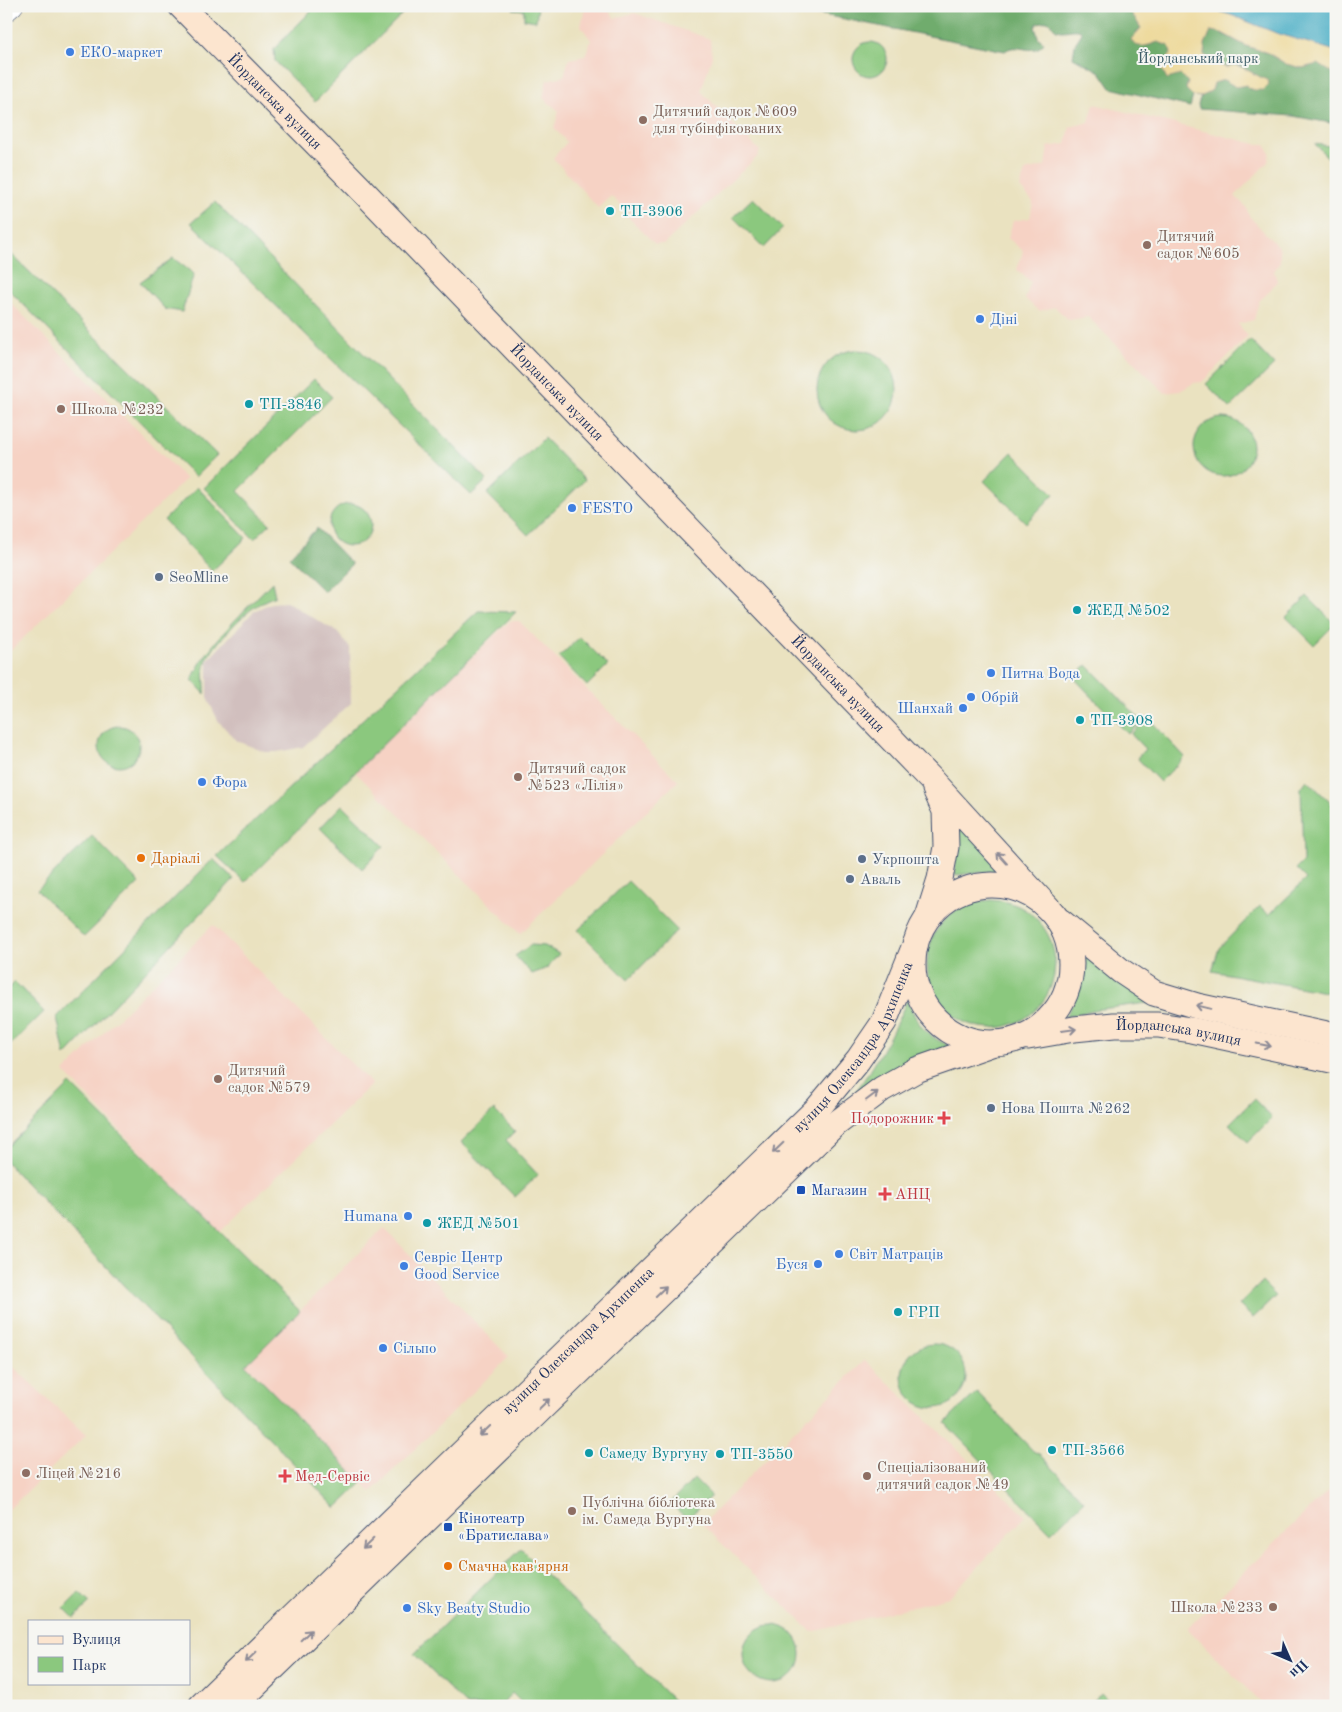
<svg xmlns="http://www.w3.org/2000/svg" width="1342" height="1712" font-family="'Old Standard TT',serif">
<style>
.built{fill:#f6d2c4}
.industrial{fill:#d1bfbe}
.green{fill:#8bc87e;stroke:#537c6e}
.forest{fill:#70ac6d;stroke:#466e66}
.sand{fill:#eeda9e;stroke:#84847e}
.water{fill:#44acc4;stroke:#306e91}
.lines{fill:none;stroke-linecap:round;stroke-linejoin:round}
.minor-casing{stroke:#3a4a6d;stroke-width:19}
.secondary-casing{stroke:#3a4a6d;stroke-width:27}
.minor{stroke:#fff;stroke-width:18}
.secondary{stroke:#fce5cf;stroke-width:25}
.oneway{stroke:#8c8a96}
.shop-dot{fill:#3f7fe0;stroke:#f6f6f2;stroke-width:2}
.education-dot{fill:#8d6e63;stroke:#f6f6f2;stroke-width:2}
.culture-dot{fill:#0f9aa8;stroke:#f6f6f2;stroke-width:2}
.service-dot{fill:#5c6f8a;stroke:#f6f6f2;stroke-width:2}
.food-dot{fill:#e8710a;stroke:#f6f6f2;stroke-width:2}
.health-dot{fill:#e0444e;stroke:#f6f6f2;stroke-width:2}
.transit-dot{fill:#1a4fb4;stroke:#f6f6f2;stroke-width:2}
.labels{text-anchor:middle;stroke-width:4;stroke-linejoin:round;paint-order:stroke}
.shop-label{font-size:15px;fill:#366cbe;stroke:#f6f6f2;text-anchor:start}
.park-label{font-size:15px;fill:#3d5d68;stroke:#f6f6f2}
.street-label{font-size:15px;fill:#1b2f5e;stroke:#f6f6f2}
.education-label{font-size:15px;fill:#785e54;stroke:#f6f6f2;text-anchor:start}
.culture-label{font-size:15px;fill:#0d838f;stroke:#f6f6f2;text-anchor:start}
.service-label{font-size:15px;fill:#4e5e75;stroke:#f6f6f2;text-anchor:start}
.food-label{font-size:15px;fill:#c56008;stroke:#f6f6f2;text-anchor:start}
.health-label{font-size:15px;fill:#be3a42;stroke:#f6f6f2;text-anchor:start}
.transit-label{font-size:15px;fill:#164399;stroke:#f6f6f2;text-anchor:start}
</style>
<rect width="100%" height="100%" fill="#f6f6f2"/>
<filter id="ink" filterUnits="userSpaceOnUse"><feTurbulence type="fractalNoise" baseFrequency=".02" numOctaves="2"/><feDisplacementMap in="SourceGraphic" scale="10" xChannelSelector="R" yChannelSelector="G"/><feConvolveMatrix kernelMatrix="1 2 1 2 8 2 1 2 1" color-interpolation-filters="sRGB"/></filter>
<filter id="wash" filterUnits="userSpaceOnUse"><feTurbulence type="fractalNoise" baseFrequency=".0096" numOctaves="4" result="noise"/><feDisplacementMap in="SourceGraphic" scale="20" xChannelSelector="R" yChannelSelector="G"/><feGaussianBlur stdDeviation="1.12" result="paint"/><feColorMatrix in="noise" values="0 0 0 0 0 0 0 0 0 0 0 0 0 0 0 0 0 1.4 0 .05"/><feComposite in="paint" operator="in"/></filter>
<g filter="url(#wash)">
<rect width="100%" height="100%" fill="#eae2c0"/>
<!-- built -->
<path class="built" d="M592,6H605L615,18L634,13L710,39L712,57L701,91L760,151L757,157L664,244H655L628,217L630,214L611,196L598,208L553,158L567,142L554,128L559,111L543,98L547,80L564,76L569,59L585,56L591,40L581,26L585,8Z
M1094,104L1256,144H1265L1270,153L1268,162L1235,196L1246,207L1249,216L1280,249V262L1274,271L1277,281L1267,294L1259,301L1254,320L1238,324L1248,336L1202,382L1194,383L1180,391L1165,393L1088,317L1069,320L1055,307L1039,311L1025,299L1031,282L1017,270L1023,251L1008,238L1013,221L1030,218L1033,202L1020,188L1025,171L1045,166L1048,147L1066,144L1070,127L1089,122Z
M7,299L186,479L6,655V300Z
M510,621H519L678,781L520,934L356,773L359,765Z
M213,925L372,1084L219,1233L64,1072Z
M384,1228L509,1357L371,1492L246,1364Z
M6,1360L86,1435L6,1512Z
M865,1360L1026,1516L949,1597L812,1632L702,1524Z
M1336,1483V1706H1264L1188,1629L1238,1578Z"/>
<!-- industrial -->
<path class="industrial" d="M287,602L337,632L350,648L351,703L303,747L277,752H265L237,741L219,722L208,700V660L254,611L271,603Z"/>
<!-- green -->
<path class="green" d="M316,6H398L404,12L315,102L275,61L274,49Z
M514,6H538L536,21L524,19V10L513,9Z
M853 59a17 17 0 1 1 34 0a17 17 0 1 1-34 0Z
M1315,144L1336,147V166Z
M753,198L783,228L764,248L733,217Z
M215,202L487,480L471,495L191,223Z
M6,249L217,455L195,477L6,287Z
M173,258L194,274L182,312L165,309L140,282Z
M1250,340L1274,365L1230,408L1206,384Z
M817 390a40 40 0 1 1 80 0a40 40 0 1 1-80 0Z
M314,379L332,397L238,491L270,524L254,539L204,488Z
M1194 447a29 29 0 1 1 58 0a29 29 0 1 1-58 0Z
M544,438L585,480L528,535L487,494Z
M1012,452L1054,494L1026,523L984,481Z
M197,487L246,538L212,571L164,520Z
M329 525a21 21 0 1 1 42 0a21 21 0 1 1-42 0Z
M272,582L275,596C251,605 234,624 218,643C215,648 209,653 207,659C202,671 206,682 205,694L192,680C206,645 246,610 272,582Z
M1307,596L1335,624L1314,645L1286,617Z
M478,611L516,612L245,882L217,856Z
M580,637L608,665L587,686L559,657Z
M1087,665L1142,721L1128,734L1074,678Z
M1148,718L1185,757L1160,782L1137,758L1145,749L1131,734Z
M99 746a20 20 0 1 1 40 0a20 20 0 1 1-40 0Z
M1307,780L1336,808V994L1212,971L1219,948L1260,906L1269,915L1306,879L1296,869L1303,862L1301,788Z
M342,805L384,846L362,869L320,828Z
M952,812L1005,870L955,875V846Z
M92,836L139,883L84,937L37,890Z
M213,859L234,879L65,1056L57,1017Z
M628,881L677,930L628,980L578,930Z
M927 964a64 64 0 1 1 128 0a64 64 0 1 1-128 0Z
M531,945L545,946L559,954L547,968L532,974L515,956Z
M1083,951L1155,1002L1093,1010L1065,1017C1079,994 1084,978 1083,951Z
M15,982L44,1012L6,1049V991Z
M907,1000C920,1028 925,1036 955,1048L891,1074L855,1093C877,1061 892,1035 907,1000Z
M70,1084L300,1311L246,1365L362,1483L336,1508L6,1162V1148Z
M1254,1099L1272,1118L1248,1142L1229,1124Z
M494,1110L515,1131L506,1140L538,1175L515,1197L461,1142Z
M1262,1282L1276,1296L1253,1318L1239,1305Z
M902 1376a32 32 0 1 1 64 0a32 32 0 1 1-64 0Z
M977,1392L1036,1454L1038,1453L1084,1501L1051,1533L945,1423Z
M694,1479L711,1496L687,1519L670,1503Z
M521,1549L540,1568L679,1706H525L512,1693L501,1706H467L414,1654Z
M79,1593L90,1603L74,1618L64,1608Z
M743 1654a29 29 0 1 1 58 0a29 29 0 1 1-58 0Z
M1101,1693L1114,1706H1089Z"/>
<!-- forest -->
<path class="forest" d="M778,6H1127L1141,28L1136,32L1147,46L1158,42L1169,46L1171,54L1165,61L1158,67L1181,75L1188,82L1186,89L1193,96L1190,107L1111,88L1100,72L1073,57L1075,44L1082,33L1081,31C1073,27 1061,35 1054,28C1052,26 1051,23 1048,21L1038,23L1035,27L1038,37L1044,43C1032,58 1018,41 1005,51Z
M1215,30L1246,46L1268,53L1286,64L1302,68L1318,63L1336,75V124L1293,116L1199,109L1198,105L1201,97L1212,90L1214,83L1224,80L1236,87L1247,85L1251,90L1261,78L1239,65C1221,69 1218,65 1204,55L1205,44L1211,31Z
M317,528L352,564L324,592L289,557Z"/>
<!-- sand -->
<path class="sand" d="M1127,6H1202L1231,15L1279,34L1336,51V75L1318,64L1302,68L1286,64L1268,53L1246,46L1222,33L1211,31L1205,44L1204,55L1226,68C1229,67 1231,65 1234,65C1238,64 1261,78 1267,80L1269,84L1264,90C1256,90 1252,91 1246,85L1236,87L1224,80L1214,83L1212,90L1201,97L1193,96L1186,89L1188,82L1181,75L1167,79L1163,71L1157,67L1165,61L1171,54L1169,46L1158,42C1149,45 1136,51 1131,39L1141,28Z"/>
<!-- water -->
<path class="water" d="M1202,6H1336V51L1279,34L1231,15Z"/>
</g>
<g filter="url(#ink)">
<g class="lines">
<!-- minor casing -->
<g class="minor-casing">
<path id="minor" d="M6,13L14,6"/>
</g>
<!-- secondary casing -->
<g class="secondary-casing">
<g id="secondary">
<path id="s1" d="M181,6L360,188L931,780L1047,907"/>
<circle cx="992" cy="964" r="79"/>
<path d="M928,917L940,879L946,847L945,811L935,789"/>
<path d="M1060,921L1121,971L1154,993L1197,1006L1336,1036"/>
<path id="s2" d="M1028,1037L1074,1029L1114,1025H1158L1191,1030L1336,1061"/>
<path id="s3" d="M201,1706L818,1108L858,1060L884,1022L915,945"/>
<path d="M234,1706L833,1126L882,1089L916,1070L994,1043"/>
</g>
</g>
<!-- minor -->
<use href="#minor" class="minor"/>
<!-- secondary -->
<use href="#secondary" class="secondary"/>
</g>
<!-- one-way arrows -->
<defs><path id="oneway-shaft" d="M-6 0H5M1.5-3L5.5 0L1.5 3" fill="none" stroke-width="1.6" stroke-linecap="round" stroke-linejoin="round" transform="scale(1.25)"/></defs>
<g class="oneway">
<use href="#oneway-shaft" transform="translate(1002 858) rotate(-132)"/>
<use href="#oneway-shaft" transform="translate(1203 1007) rotate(-167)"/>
<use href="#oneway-shaft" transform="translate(1069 1030) rotate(-8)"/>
<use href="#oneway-shaft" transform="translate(1264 1045) rotate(12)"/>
<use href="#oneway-shaft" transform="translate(872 1096) rotate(-37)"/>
<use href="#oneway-shaft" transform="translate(778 1148) rotate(136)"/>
<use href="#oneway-shaft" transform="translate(661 1291) rotate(-44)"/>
<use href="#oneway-shaft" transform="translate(544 1404) rotate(-44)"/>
<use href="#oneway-shaft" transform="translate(485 1431) rotate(136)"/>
<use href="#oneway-shaft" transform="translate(368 1544) rotate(136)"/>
<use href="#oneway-shaft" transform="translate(306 1635) rotate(-44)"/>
<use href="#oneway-shaft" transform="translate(251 1657) rotate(136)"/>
</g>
</g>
<!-- markers -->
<g class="shop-dot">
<circle cx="70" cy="52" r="5"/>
<circle cx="980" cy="319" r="5"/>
<circle cx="572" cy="508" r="5"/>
<circle cx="991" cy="673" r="5"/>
<circle cx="971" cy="697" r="5"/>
<circle cx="963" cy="708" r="5"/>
<circle cx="202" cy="782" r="5"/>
<circle cx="408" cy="1216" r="5"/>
<circle cx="839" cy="1254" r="5"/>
<circle cx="818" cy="1264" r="5"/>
<circle cx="404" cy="1266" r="5"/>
<circle cx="383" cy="1348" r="5"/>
<circle cx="407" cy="1608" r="5"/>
</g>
<g class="education-dot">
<circle cx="643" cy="120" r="5"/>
<circle cx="1147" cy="245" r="5"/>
<circle cx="61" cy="409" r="5"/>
<circle cx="518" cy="777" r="5"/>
<circle cx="218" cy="1079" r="5"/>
<circle cx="26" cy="1473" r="5"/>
<circle cx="867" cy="1476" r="5"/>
<circle cx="572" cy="1511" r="5"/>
<circle cx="1273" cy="1607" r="5"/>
</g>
<g class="culture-dot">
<circle cx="610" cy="211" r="5"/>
<circle cx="249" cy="404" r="5"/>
<circle cx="1077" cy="610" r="5"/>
<circle cx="1080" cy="720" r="5"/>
<circle cx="427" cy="1223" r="5"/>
<circle cx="898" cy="1312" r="5"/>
<circle cx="1052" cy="1450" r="5"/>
<circle cx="589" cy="1453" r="5"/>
<circle cx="720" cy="1454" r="5"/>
</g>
<g class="service-dot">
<circle cx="159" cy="577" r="5"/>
<circle cx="862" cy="859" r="5"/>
<circle cx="850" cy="879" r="5"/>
<circle cx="991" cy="1108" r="5"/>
</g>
<g class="food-dot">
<circle cx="141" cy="858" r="5"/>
<circle cx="448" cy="1566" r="5"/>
</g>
<g class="health-dot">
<path d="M941.5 1110.5h5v5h5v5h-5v5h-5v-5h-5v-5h5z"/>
<path d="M882.5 1186.5h5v5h5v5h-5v5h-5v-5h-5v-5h5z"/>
<path d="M282.5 1468.5h5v5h5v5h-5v5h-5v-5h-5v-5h5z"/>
</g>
<g class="transit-dot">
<rect x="796" y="1185" width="10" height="10" rx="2.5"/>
<rect x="443" y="1522" width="10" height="10" rx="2.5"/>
</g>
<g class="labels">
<!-- shop labels -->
<g class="shop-label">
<text x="80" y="57">ЕКО-маркет</text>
<text x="990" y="324">Діні</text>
<text x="582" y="513">FESTO</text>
<text x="1001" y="678">Питна Вода</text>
<text x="981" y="702">Обрій</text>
<text x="953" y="713" text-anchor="end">Шанхай</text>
<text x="212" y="787">Фора</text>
<text x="398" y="1221" text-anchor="end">Humana</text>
<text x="849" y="1259">Світ Матраців</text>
<text x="414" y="1262">Севрiс Центр<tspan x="414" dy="17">Good Service</tspan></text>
<text x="808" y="1269" text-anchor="end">Буся</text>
<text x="393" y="1353">Сільпо</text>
<text x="417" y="1613">Sky Beaty Studio</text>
</g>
<!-- park labels -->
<g class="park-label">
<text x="1198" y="63">Йорданський парк</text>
</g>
<!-- street labels -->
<g class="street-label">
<text dy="5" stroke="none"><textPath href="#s1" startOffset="134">Йорданська вулиця</textPath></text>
<text dy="5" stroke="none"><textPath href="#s1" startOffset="539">Йорданська вулиця</textPath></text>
<text dy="5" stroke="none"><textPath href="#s1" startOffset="944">Йорданська вулиця</textPath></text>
<text dy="5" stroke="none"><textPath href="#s2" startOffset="152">Йорданська вулиця</textPath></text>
<text dy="5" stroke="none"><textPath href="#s3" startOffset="930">вулиця Олександра Архипенка</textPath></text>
<text dy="5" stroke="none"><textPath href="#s3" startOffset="525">вулиця Олександра Архипенка</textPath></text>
</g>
<!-- education labels -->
<g class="education-label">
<text x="653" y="116">Дитячий садок №609<tspan x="653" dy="17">для тубінфікованих</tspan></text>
<text x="1157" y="241">Дитячий<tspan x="1157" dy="17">садок №605</tspan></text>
<text x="71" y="414">Школа №232</text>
<text x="528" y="773">Дитячий садок<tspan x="528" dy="17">№523 «Лілія»</tspan></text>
<text x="228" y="1075">Дитячий<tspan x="228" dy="17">садок №579</tspan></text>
<text x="877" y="1472">Спеціалізований<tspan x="877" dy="17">дитячий садок №49</tspan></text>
<text x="36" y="1478">Ліцей №216</text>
<text x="582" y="1507">Публічна бібліотека<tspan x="582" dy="17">ім. Самеда Вургуна</tspan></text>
<text x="1263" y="1612" text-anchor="end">Школа №233</text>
</g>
<!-- culture labels -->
<g class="culture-label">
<text x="620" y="216">ТП-3906</text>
<text x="259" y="409">ТП-3846</text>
<text x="1087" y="615">ЖЕД №502</text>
<text x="1090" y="725">ТП-3908</text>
<text x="437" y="1228">ЖЕД №501</text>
<text x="908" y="1317">ГРП</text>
<text x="1062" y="1455">ТП-3566</text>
<text x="599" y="1458">Самеду Вургуну</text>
<text x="730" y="1459">ТП-3550</text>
</g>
<!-- service labels -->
<g class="service-label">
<text x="169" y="582">SeoMline</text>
<text x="872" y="864">Укрпошта</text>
<text x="860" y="884">Аваль</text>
<text x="1001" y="1113">Нова Пошта №262</text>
</g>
<!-- food labels -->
<g class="food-label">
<text x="151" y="863">Даріалі</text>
<text x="458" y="1571">Смачна кав'ярня</text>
</g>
<!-- health labels -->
<g class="health-label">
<text x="934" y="1123" text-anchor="end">Подорожник</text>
<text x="895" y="1199">АНЦ</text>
<text x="295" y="1481">Мед-Сервіс</text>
</g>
<!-- transit labels -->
<g class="transit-label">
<text x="811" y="1195">Магазин</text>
<text x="458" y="1523">Кінотеатр<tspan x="458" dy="17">«Братислава»</tspan></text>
</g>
</g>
<!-- margin -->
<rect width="1342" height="1712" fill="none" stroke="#f6f6f2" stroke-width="25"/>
<!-- legend -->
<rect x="28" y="1620" width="162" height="65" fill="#f6f6f2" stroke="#9ea6b7"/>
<rect x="38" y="1636" width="25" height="8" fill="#fce5cf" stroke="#9ea6b7"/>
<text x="72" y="1644" font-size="15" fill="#1b2f5e">Вулиця</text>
<rect x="38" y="1657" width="25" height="15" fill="#8bc87e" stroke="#9ea6b7"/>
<text x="72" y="1670" font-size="15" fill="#1b2f5e">Парк</text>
<!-- north arrow -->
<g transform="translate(1290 1660) rotate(135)" stroke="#f6f6f2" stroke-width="4" paint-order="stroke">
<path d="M0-4L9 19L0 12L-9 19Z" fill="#1b2f5e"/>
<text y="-8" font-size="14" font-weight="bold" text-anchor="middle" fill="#1b2f5e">Пн</text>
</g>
</svg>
